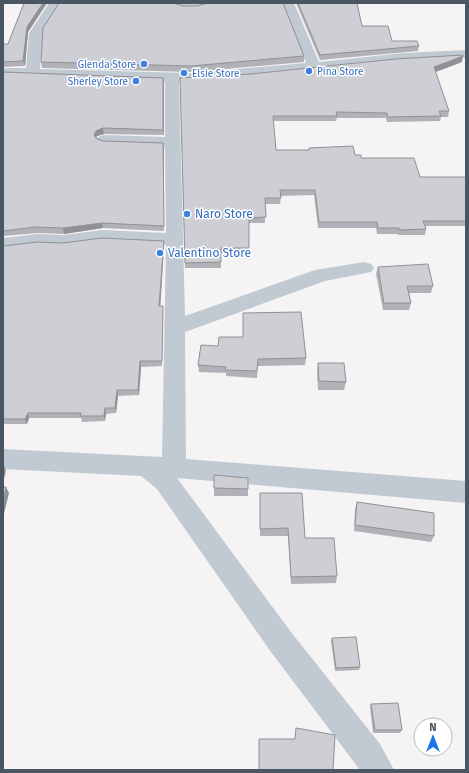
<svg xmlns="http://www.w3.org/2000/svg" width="469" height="773" font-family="'Fira Sans',sans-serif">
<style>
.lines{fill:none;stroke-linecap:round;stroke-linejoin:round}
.minor{fill:#c1cad2;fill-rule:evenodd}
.wall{fill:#b0b2b7}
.shaded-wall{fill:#909195}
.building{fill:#cdcfd5;stroke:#909195}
.shop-dot{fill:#3f7fe0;stroke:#fff;stroke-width:1.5}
.labels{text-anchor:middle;stroke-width:3;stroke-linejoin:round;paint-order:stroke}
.far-shop-label{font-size:10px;fill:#366cbe;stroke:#fff;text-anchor:end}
.shop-label{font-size:12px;fill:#366cbe;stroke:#fff;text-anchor:start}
</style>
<rect width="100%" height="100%" fill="#f5f3f3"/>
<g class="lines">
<!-- minor -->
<path class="minor" d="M49,3H61L43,33L40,69L191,73L306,63L282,3H294L319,62L404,53L466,50V58C369,61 276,80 179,82L185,316L315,270L364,262L371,264L374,268L371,272L325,281L185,332L186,459L466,481V503L177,478L291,632L380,744L394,770H360L271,652L157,489L141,476L3,469V449L162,457L166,245L103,242L64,247L38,246L3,250V238L38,234L64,235L103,230L166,233L165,147L104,145L98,143L96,140L98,137L104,135L165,137V82L3,76V68H26L29,33Z
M169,3H212C205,13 176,13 169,3Z"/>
</g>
<!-- wall -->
<path class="wall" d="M24,3H47L28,32L25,66L3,67V44H8Z
M296,3H357L362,26L392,41L419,46L418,51L320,60Z
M304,56V62L191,72L42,68L41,62Z
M462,62L435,72L449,111L448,117H441L440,121L387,122L386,118H337L336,121H273L276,150H309V148L355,155L361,158L420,177H466V226H425L426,229L425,235H398V234H377L376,228H318L314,195L281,196L280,204H265V223H249V254L221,253V268H185L180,78Z
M3,72L163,78L164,135L104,134L97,136L96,138L97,139L103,141L163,143L164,231L103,228L64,234L38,233L3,236Z
M164,241V246L160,306H163V312L162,366L141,367L139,395L118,396L116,413L106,414L105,421L82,422L81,418H29L27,424H3V246L63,243Z
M378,267L433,286L431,293H409L411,303L409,310H383L376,274Z
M201,345L306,358L305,365L258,366L257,378L226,376V373L199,372L198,365Z
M318,363L346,382L344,390H318L317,371Z
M248,478V496H214V488Z
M260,493L305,538L337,576L336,583L291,584L288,536H260Z
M357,502L434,536L431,542L354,531L355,509Z
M332,638L360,667L359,670L335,671L331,641Z
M371,704L402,730L400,733H373L370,707Z"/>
<!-- shaded-wall -->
<path class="shaded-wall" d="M43,3H47L28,32L25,66L23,61L27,27Z
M463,56L462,62L433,73L434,67Z
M163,78L164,83V135L163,130Z
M103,128L104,134L97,136L95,141L94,135L96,131Z
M163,143L164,148V231V226Z
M102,223L103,228L64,234L63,228Z
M164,241V246L160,312L159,306Z
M140,361L141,367L139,395L138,390Z
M117,390L118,396L116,413L115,408Z
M105,408L106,414L105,421L104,416Z
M28,413L29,418L27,424L25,419Z
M4,465L6,471L3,483V468Z
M6,487L9,493L3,518V502Z"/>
<!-- building -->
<path class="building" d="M24,3H43L27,27L23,61L3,62V44H8Z
M59,3H173L183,6H197L208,3H283L304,56L191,66L41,62L43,28Z
M298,3H357L362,26H388L392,41H417L419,46L320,55Z
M463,55V56L434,67L449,111H439L441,116L388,117L387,113L336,112L337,116H273L276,150H309V148L353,146L355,155H361V158H414L420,177H466V221H423L426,229L399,230V228H378L377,222H319L315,190H280L281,198H265L266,217L249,218V248H221V262L185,263L180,78L251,74L395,59Z
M3,72L163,78V130L103,128L96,131L94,135L97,139L103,141L163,143L164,226L102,223L63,228L36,227L3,231Z
M102,238L164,241L159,306H163L162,361H140L138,390H117L115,408H105L104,416H80L81,413H28L25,419H3V246L37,242L63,243Z
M428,264L433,286H407L411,303H384L378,267Z
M301,312L306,358L258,359L257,371L225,370L226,367L198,365L201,345L218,346L219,337H243V313Z
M318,363H344L346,382L319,381Z
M214,475L248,478V489L214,488Z
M3,487H6L3,502Z
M260,493H302L305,538H334L337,576L291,577L288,528L260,529Z
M357,502L434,513V536L355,525Z
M356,637L360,667L336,668L332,638Z
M398,703L402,730H375L371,704Z
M296,728L335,735L333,770H259V739H295Z"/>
<!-- markers -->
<g class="shop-dot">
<circle cx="144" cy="64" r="4"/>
<circle cx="309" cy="71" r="4"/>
<circle cx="184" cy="73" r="4"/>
<circle cx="136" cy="81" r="4"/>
<circle cx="187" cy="214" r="4"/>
<circle cx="160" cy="253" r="4"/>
</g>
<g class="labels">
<!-- far-shop labels -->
<g class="far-shop-label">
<text x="136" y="68">Glenda Store</text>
<text x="317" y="75" text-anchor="start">Pina Store</text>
<text x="192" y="77" text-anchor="start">Elsie Store</text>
<text x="128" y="85">Sherley Store</text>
</g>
<!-- shop labels -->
<g class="shop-label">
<text x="195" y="218">Naro Store</text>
<text x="168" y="257">Valentino Store</text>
</g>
</g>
<!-- border -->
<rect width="469" height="773" fill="none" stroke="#4a5661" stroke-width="8"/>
<!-- north arrow -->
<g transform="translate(433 737)"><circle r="19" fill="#ffffff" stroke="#b7bbc0"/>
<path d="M0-3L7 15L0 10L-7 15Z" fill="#1a73e8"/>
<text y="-6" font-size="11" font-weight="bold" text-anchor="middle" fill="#4a5661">N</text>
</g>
</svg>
